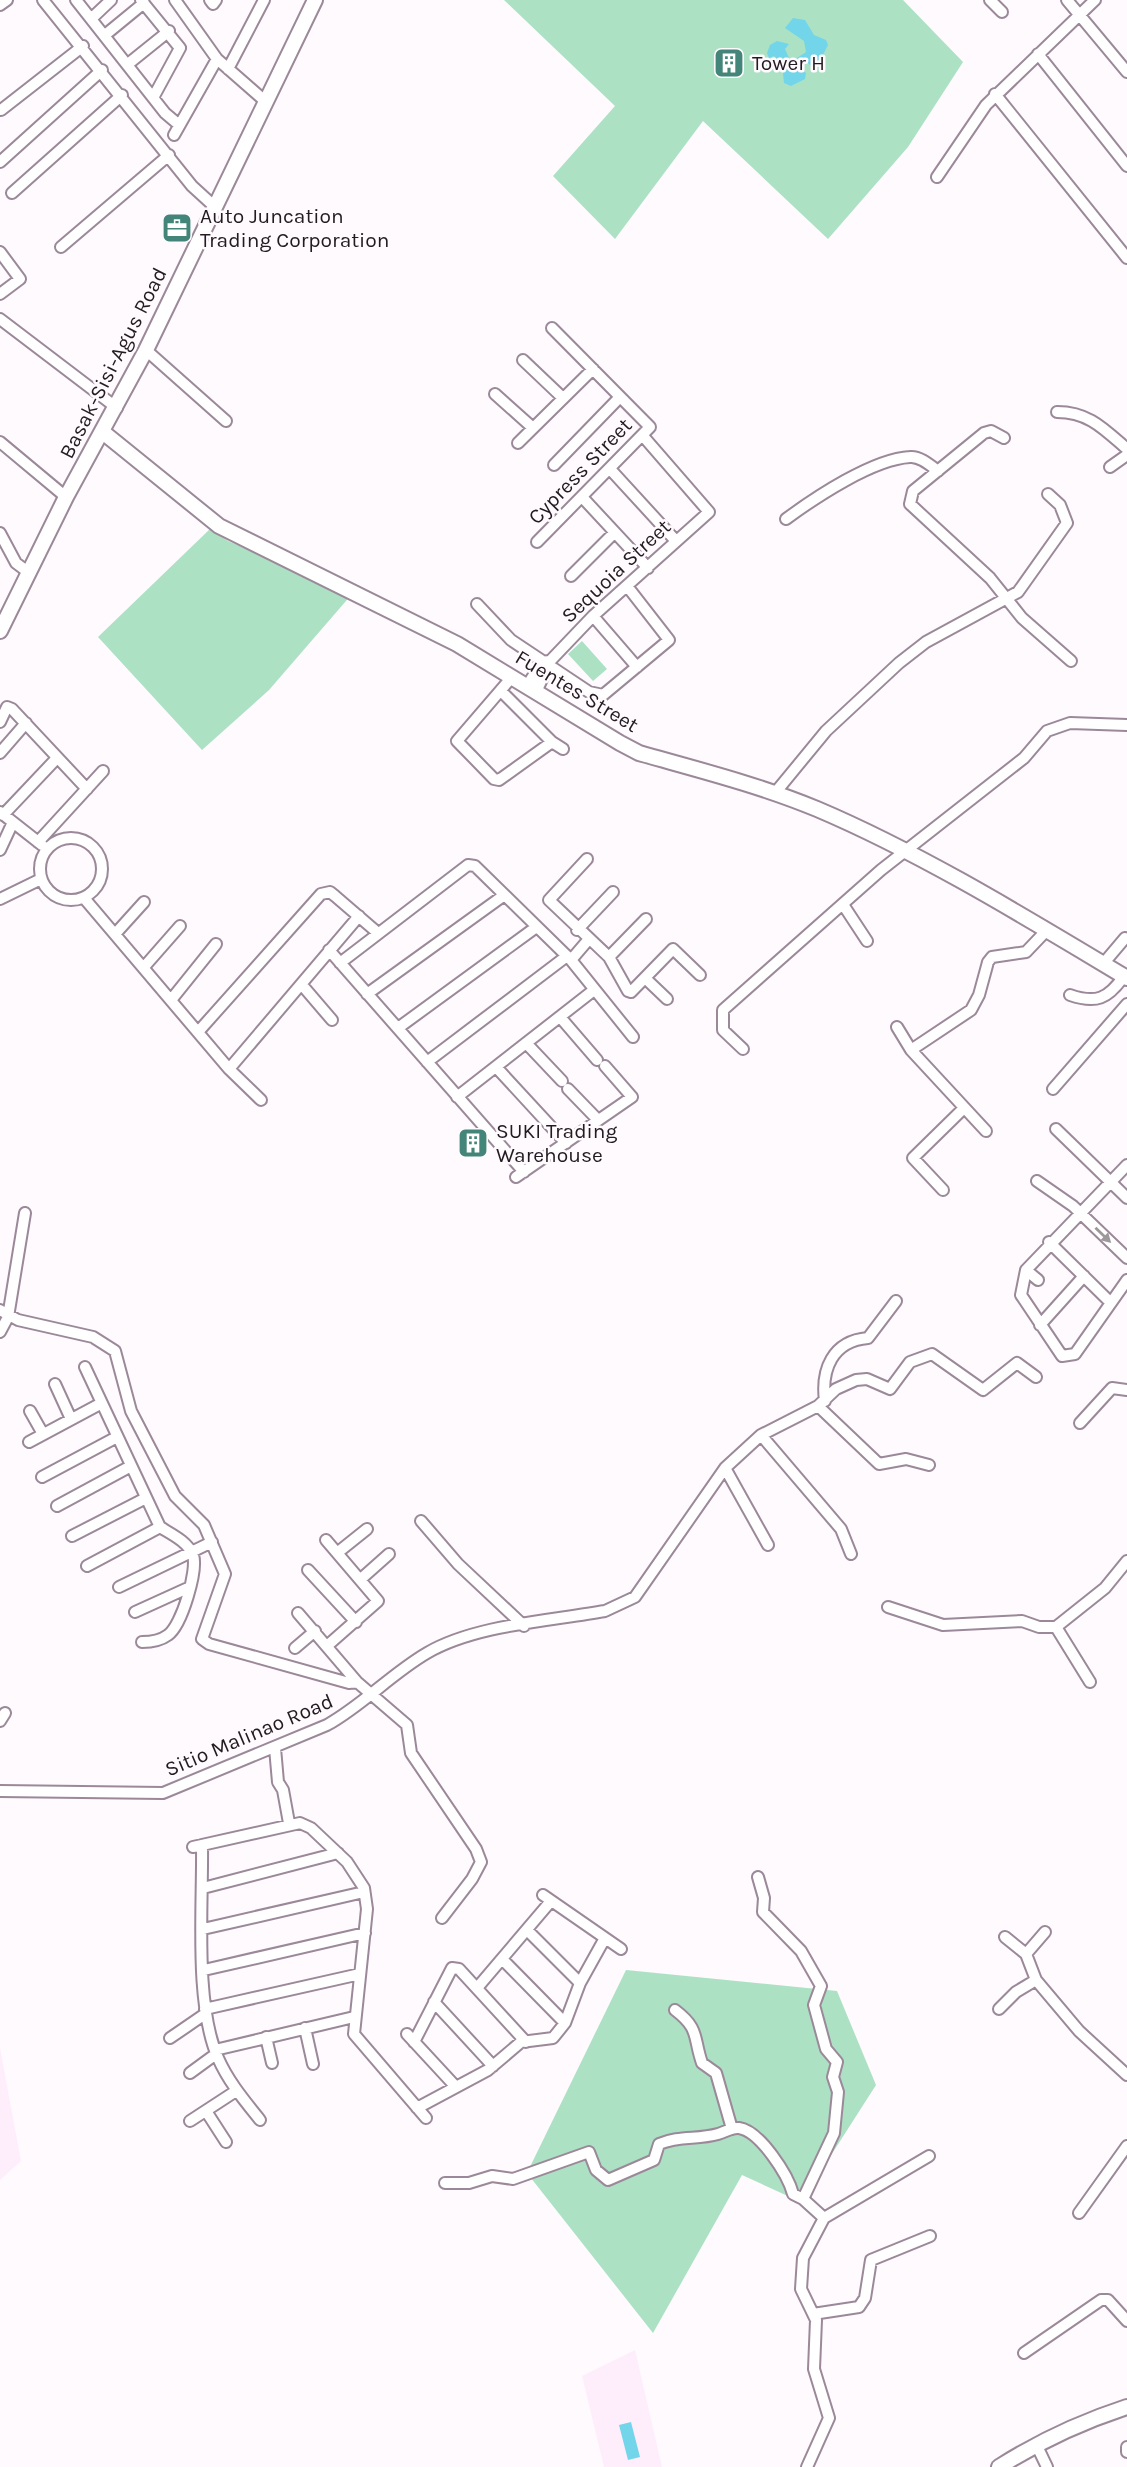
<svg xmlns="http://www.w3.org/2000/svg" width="1127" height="2467" font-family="Karla,sans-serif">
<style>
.built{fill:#feeefc}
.green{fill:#ace1c4}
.water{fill:#72d5e9}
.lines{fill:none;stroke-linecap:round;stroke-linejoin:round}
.minor-casing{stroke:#9b8999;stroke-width:14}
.tertiary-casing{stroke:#9b8999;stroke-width:18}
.minor{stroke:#fff;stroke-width:10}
.tertiary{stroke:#fff;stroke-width:14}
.oneway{fill:#9c989b}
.labels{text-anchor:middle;stroke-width:5;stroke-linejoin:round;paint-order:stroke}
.poi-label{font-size:21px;fill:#221b21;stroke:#fefafd;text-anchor:start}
.street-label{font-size:21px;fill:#221b21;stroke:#fefafd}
</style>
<rect width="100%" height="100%" fill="#fefafd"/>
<!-- built -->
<path class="built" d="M0,2048L21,2161L0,2180Z
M635,2350L662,2467H604L582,2376Z"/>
<!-- green -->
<path class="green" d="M504,0H903L963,62L908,147L828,239L703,121L615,239L553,176L615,106Z
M210,529L228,541L352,594L269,690L202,750L98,637Z
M582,641L607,669L593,681L568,654Z
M626,1970L837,1991L876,2085L801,2202L742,2175L653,2333L527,2173Z"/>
<!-- water -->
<path class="water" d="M793,18L805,20L814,35L826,40L828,45L818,65L811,66L807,62L799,68L806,73L805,79L791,86L784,83L782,64L774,56L769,58L767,53L770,45L777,41L789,44L785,49L789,58H797L806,52L804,41L785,28Z
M631,2422L640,2457L628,2460L619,2425Z"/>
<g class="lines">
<!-- minor casing -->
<g class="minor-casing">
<path id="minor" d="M43,0L192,186L215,207
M76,0L165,113L178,124
M141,0L180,48L154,96
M175,0L217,59L265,101
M210,0L213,4L216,0
M990,0L1002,12
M1067,0L1127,72
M0,5L7,0
M92,18L111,0
M105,35L144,3
M1038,54L1127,166
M128,64L169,31
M228,69L264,0
M995,94L1127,258
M1,110L83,46
M174,135L217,59
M0,162L102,70
M937,177L986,105L1095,0
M12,193L122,95
M61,247L169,155
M0,252L20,279L0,294
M0,319L117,408
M146,350L226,421
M523,360L563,398
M495,394L533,428
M1057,412C1089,412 1104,429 1127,449
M1004,438L991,431L984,433L913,491L910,504L990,578L1022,618L1071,661
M0,442L66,497
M518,443L593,369
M554,465L620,397
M1110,467L1127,455
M610,469L676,541
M582,497L648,568
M786,519C816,497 873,459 910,457C920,456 930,465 938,471
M0,533L16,563L28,572
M537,542L650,427L552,328
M571,576L614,533
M477,604L511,640L589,692L603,695L669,640L627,586
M593,616L637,667
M512,677L457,741L494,779L499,780L552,742
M527,686L542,662L549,661
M502,692L552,742L563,749
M536,692L551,660L593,616L709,512L643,436
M0,722L7,707L12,709L87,789
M0,753L26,723
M775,793L826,731L899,663L926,642L1018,592L1067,523L1060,505L1048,494
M0,812L42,845
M3,815L57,758
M40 869a31 31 0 1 1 62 0a31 31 0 1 1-62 0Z
M38,842L103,771
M0,850L13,822
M587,859L549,900L609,957L628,991L631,992L673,949L700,975
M84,898L229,1069L261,1100
M0,899L41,879
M844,906L867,941
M577,930L613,892
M116,933L144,902
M329,950L524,1172
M609,957L646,919
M571,960L589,939
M340,963L468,865L475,866L571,960L633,1037
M1103,964L1125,938
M144,967L180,926
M645,978L667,999
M302,985L332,1020
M367,994L503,896
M1070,995C1096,1004 1108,999 1124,976
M171,1000L216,944
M560,1017L597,1060
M897,1027L911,1050L986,1131
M398,1028L535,928
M198,1032L321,894L330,892L335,896L378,933
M526,1043L562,1081
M743,1049L723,1030V1010L881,870L1024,758L1047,731L1070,723L1127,725
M911,1050L971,1010L979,995L988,962L992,957L1026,952L1046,931
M427,1062L567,956
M496,1067L566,1143
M229,1069L359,916
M568,1089L598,1120
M1053,1089L1127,1004
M457,1097L594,990
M1056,1129L1127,1198
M1127,1165L1026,1270L1021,1295L1062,1356L1075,1354L1127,1280
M516,1177L632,1097L605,1066
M1037,1181L1073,1206L1127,1258
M943,1190L913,1158L963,1109
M1049,1242L1110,1302
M1026,1270L1038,1280
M0,1310L18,1320L93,1337L115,1351L131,1411L175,1496L204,1525L225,1574L202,1639L209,1644L349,1683L357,1682
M1040,1325L1084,1276
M0,1332L8,1317L25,1213
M85,1367L160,1527C171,1534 187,1541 193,1555C198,1570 182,1625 168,1635C160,1641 152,1642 142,1642
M55,1384L71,1419
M825,1401C821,1370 832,1341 868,1338L896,1301
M818,1406L879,1464L906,1459L929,1465
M30,1411L43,1434
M1080,1423L1112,1388L1127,1390
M761,1435L841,1529L851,1554
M29,1442L100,1404
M725,1468L768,1545
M42,1477L117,1437
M57,1506L131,1466
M421,1521L458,1564L524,1626
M72,1536L146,1498
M326,1540L378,1601L328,1645
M337,1553L367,1529
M87,1566L160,1527
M308,1570L356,1622
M362,1578L389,1554
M119,1587L212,1542
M888,1607L943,1625L1022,1621L1039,1627H1056L1105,1588L1127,1561
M135,1612L190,1587
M298,1613L357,1682L407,1725L411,1753L476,1849L481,1862L472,1879L442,1918
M1056,1627L1090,1682
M295,1648L315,1631
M0,1721L5,1713
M275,1748L278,1782L283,1790L289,1823
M0,1791L163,1793L327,1725C363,1705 391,1674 427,1653C475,1625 549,1621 605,1611L635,1597L725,1468L761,1435L818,1406L836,1389L856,1380L867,1379L890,1389L910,1362L932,1354L983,1390L1017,1363L1036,1377
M202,1845C203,1906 194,2003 218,2058C228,2081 244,2100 260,2120
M193,1847L300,1823L311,1828L347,1862L364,1888L367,1909L354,2034L426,2118
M758,1877L764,1898L763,1912L801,1951L821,1986L814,2005L826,2049L837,2062L833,2077L838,2092L834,2133L803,2199L824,2218
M203,1888L338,1853
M543,1895L621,1949
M203,1929L364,1892
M527,1930L580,1983
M1005,1937L1026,1954L1036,1980L1079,2031L1127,2075
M1026,1954L1045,1932
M502,1959L565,2023
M204,1970L365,1933
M477,1988L551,1901
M434,2002L493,2066
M205,2009L360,1974
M999,2009L1016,1992L1036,1980
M675,2010C700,2029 693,2037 702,2063L716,2073L732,2129
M305,2028L313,2064
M407,2034L456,2087
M266,2037L272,2063
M170,2038L205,2014
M414,2042L452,1968L459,1969L526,2042
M215,2050L354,2017
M190,2073L216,2054
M417,2108L488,2070L521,2042L553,2038L565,2023L580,1983L605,1938
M206,2111L226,2142
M190,2121L236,2091
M445,2183H469L492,2176L513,2179L589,2152L596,2170L608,2180L654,2160L659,2144C680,2135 697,2140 718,2134C725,2132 732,2127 739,2128C760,2131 788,2175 793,2194L803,2199
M1079,2213L1127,2146
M813,2314L859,2307L865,2298L871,2260L930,2236
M1024,2353L1101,2300H1108L1127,2321
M1036,2444L1047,2467
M1127,2447V2452
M807,2467L829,2418L814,2369L816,2320L801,2289L803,2258L824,2218L929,2156"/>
</g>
<!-- tertiary casing -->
<g class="tertiary-casing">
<path id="tertiary" d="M104,433L219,526L457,644L620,743L639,753C699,770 759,785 817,809C921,853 1030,920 1127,978
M0,631L66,497L146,350L315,0
M999,2467C1040,2441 1081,2422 1127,2407"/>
</g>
<!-- minor -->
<use href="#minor" class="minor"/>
<!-- tertiary -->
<use href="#tertiary" class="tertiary"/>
</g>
<!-- one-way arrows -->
<defs><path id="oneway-solid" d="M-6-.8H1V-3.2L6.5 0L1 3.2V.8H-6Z" transform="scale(1.75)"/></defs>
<use class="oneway" href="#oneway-solid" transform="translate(1103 1235) rotate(44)"/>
<!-- icons -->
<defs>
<g id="building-square" transform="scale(1.575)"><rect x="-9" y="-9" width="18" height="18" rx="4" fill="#438679" stroke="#fefafd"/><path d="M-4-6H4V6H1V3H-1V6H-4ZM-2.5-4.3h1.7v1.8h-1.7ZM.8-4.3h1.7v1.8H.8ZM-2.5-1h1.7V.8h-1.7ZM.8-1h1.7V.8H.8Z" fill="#fff"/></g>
<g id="office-square" transform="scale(1.575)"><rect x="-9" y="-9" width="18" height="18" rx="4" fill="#438679" stroke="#fefafd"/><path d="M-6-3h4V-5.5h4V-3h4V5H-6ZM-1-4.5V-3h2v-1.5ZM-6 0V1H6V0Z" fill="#fff"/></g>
</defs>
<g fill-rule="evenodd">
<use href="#building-square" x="729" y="63"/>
<use href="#office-square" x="177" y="228"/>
<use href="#building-square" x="473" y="1143"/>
</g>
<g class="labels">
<!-- poi labels -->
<g class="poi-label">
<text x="752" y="70">Tower H</text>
<text x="200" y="223">Auto Juncation<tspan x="200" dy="24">Trading Corporation</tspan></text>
<text x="496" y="1138">SUKI Trading<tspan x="496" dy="24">Warehouse</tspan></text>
</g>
<!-- street labels -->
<g class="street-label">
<text transform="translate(113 363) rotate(-63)" y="7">Basak-Sisi-Agus Road</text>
<text transform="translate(580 471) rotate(-46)" y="7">Cypress Street</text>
<text transform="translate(616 571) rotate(-43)" y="7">Sequoia Street</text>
<text transform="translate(577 691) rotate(31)" y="7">Fuentes Street</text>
<text transform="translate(249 1735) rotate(-23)" y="7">Sitio Malinao Road</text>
</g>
</g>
</svg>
